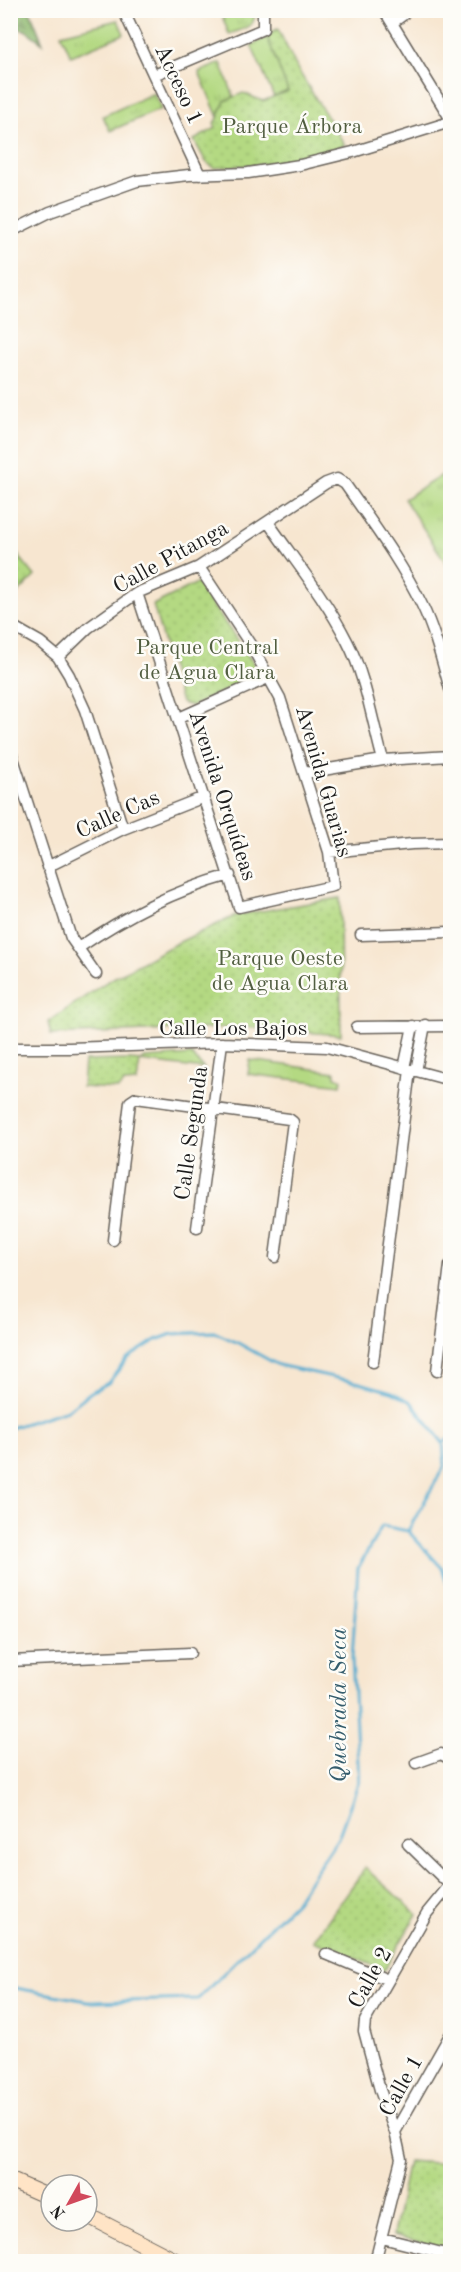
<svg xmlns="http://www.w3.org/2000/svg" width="461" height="2272" font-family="'Old Standard TT',serif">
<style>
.grass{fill:url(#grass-tufts);stroke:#687a4f;stroke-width:1.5}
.forest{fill:url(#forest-firs);stroke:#566a46;stroke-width:1.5}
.park{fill:url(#park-dots);stroke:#687a4f;stroke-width:1.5}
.garden{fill:#b4d982;stroke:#687a4f;stroke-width:1.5}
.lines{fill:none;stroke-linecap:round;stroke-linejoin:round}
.stream{stroke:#53acd0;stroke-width:3}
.minor-casing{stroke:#69635b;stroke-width:13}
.secondary-casing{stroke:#69635b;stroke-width:17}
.minor{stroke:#fff;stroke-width:10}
.secondary{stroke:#ffe4c6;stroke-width:15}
.labels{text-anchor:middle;stroke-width:5;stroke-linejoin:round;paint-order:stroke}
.street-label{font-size:22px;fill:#1c1c1c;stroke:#fdfcf7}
.park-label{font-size:22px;fill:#515e40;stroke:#fdfcf7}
.water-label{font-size:24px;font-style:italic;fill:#355d6d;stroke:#fdfcf7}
</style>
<defs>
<pattern id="grass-tufts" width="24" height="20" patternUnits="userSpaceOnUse" patternTransform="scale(1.5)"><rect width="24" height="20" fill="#b4d982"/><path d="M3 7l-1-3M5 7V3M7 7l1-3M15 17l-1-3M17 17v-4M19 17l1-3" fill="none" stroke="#9aba70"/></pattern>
<pattern id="forest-firs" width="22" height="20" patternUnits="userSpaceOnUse" patternTransform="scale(1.5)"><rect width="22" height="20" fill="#8fb970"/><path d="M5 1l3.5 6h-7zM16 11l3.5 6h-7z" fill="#7b9e60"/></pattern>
<pattern id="park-dots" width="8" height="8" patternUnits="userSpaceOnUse" patternTransform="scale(1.5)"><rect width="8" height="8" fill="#b4d982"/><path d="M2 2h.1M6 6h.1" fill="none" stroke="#9aba70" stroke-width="1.8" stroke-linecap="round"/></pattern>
</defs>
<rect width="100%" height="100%" fill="#fdfcf7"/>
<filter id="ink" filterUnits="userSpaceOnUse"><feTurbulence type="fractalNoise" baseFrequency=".0167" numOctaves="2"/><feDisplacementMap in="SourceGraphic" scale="12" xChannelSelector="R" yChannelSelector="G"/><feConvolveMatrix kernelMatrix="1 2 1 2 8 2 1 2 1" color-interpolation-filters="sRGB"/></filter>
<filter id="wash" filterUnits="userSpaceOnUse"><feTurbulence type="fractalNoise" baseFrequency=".008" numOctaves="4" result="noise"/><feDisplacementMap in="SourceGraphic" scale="24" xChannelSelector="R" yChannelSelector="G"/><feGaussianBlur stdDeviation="1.35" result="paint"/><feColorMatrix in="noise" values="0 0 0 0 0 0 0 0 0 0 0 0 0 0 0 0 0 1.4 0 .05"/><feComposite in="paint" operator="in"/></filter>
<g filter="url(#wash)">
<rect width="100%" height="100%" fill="#f7e6d0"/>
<!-- grass -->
<path class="grass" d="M220,11H255C255,29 245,28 229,34Z
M118,20L124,34L71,56L61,34Z
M268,37L288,91L274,97L251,45Z
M221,63L234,97L225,101L218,117L199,72Z
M154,93L161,109L110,131L103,116Z
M450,470V569L404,499Z"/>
<!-- forest -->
<path class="forest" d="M10,11H30L43,43L25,30L11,27Z"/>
<!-- park -->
<path class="park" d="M278,29L298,70L345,145L306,157L264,164L214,168L206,162L194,140L216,128L214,123L217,120L225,101L243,93L263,101L288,91L266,34Z
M13,549L35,576L11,600V551Z
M197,583L254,664L253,673L243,682L192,706L181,703L153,605Z
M340,898L341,1035L243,1027L51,1035L48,1022L108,981L175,944L237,915Z
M130,1060L140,1061L137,1082L125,1083L118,1089L82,1087L84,1061Z
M365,1868L417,1914L384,1970L313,1941Z
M408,2161L450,2164V2250L393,2235Z"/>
<!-- garden -->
<path class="garden" d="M192,1055L204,1069L140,1061L145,1058Z
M250,1060L335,1072V1077L342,1079L341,1085L248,1074Z"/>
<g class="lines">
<!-- stream -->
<path class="stream" d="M10,1428L68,1410L91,1392L108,1383L128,1358L154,1341L172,1334L214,1332L238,1343L278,1365L360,1383L392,1392L411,1402L443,1443L445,1465L408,1531
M443,1443L450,1438
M10,1987L93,2002L198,1999L296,1901L338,1838L359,1781L352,1658L358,1568L382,1526L408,1531L442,1568L450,1592"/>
</g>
</g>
<g filter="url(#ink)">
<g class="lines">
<!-- minor casing -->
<g class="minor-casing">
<path id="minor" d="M126,10V16L200,175
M384,10L450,118
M392,23L403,15L405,10
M154,75L263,29V10
M10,232L50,212L137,181L189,175L248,173L300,165L353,152L450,122
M268,522C295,561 326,599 347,641C366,677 372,721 383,760
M137,593L239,907L333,886L329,852L280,698L252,647L199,567
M10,625L40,642L58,657L69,675L85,710L123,829
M58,657L88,628L137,593L199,567L326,483L337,479L345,484C372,523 402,563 422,605C435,632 442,661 450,689
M179,718L270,677
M10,749L71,938L96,974
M305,773L383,760L450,756
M329,852L412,844L450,843
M47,867L123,829L204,797
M361,935L450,932
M78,948C127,915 173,891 230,875
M357,1027L450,1026
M10,1048H69L222,1043L327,1047L450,1080
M404,1068L413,1026
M416,1071L425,1025
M197,1228L222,1043
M113,1240L130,1102L136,1098L289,1119L293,1122L275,1257
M373,1362L410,1070
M437,1371L450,1265
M10,1661L190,1653
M416,1763L441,1754L450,1759
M408,1844L450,1885
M326,1954L388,1980
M395,2132L450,2035
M382,2238L450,2255
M375,2262L401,2159L395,2132L380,2090L364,2031L365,2021L427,1913L450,1885"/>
</g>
<!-- secondary casing -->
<g class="secondary-casing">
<path id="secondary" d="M10,2180L51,2198
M87,2215L178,2262"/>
</g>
<!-- minor -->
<use href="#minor" class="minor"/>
<!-- secondary -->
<use href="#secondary" class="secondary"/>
</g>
</g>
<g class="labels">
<!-- street labels -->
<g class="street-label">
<text transform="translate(180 84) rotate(65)" y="8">Acceso 1</text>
<text transform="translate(170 556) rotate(-29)" y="8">Calle Pitanga</text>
<text transform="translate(325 781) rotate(74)" y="8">Avenida Guarias</text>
<text transform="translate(224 795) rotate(72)" y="8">Avenida Orquídeas</text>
<text transform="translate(117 813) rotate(-24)" y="8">Calle Cas</text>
<text x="233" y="1035">Calle Los Bajos</text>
<text transform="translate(190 1133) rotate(-82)" y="8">Calle Segunda</text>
<text transform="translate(369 1977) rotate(-61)" y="8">Calle 2</text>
<text transform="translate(400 2085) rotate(-61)" y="8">Calle 1</text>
</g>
<!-- park labels -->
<g class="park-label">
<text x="292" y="133">Parque Árbora</text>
<text x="207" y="654">Parque Central<tspan x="207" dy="25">de Agua Clara</tspan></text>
<text x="280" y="965">Parque Oeste<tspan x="280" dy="25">de Agua Clara</tspan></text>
</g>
<!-- water labels -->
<g class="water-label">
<text transform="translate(338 1705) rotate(-90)" y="8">Quebrada Seca</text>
</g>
</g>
<!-- margin -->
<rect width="461" height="2272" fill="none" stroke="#fdfcf7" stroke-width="36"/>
<!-- north arrow -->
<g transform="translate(69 2203) rotate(230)"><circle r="28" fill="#fdfcf7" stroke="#a3a29f" stroke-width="1.5"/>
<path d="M0-4.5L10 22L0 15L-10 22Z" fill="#d1495b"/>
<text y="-9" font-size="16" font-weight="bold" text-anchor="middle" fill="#1c1c1c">N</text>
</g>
</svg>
